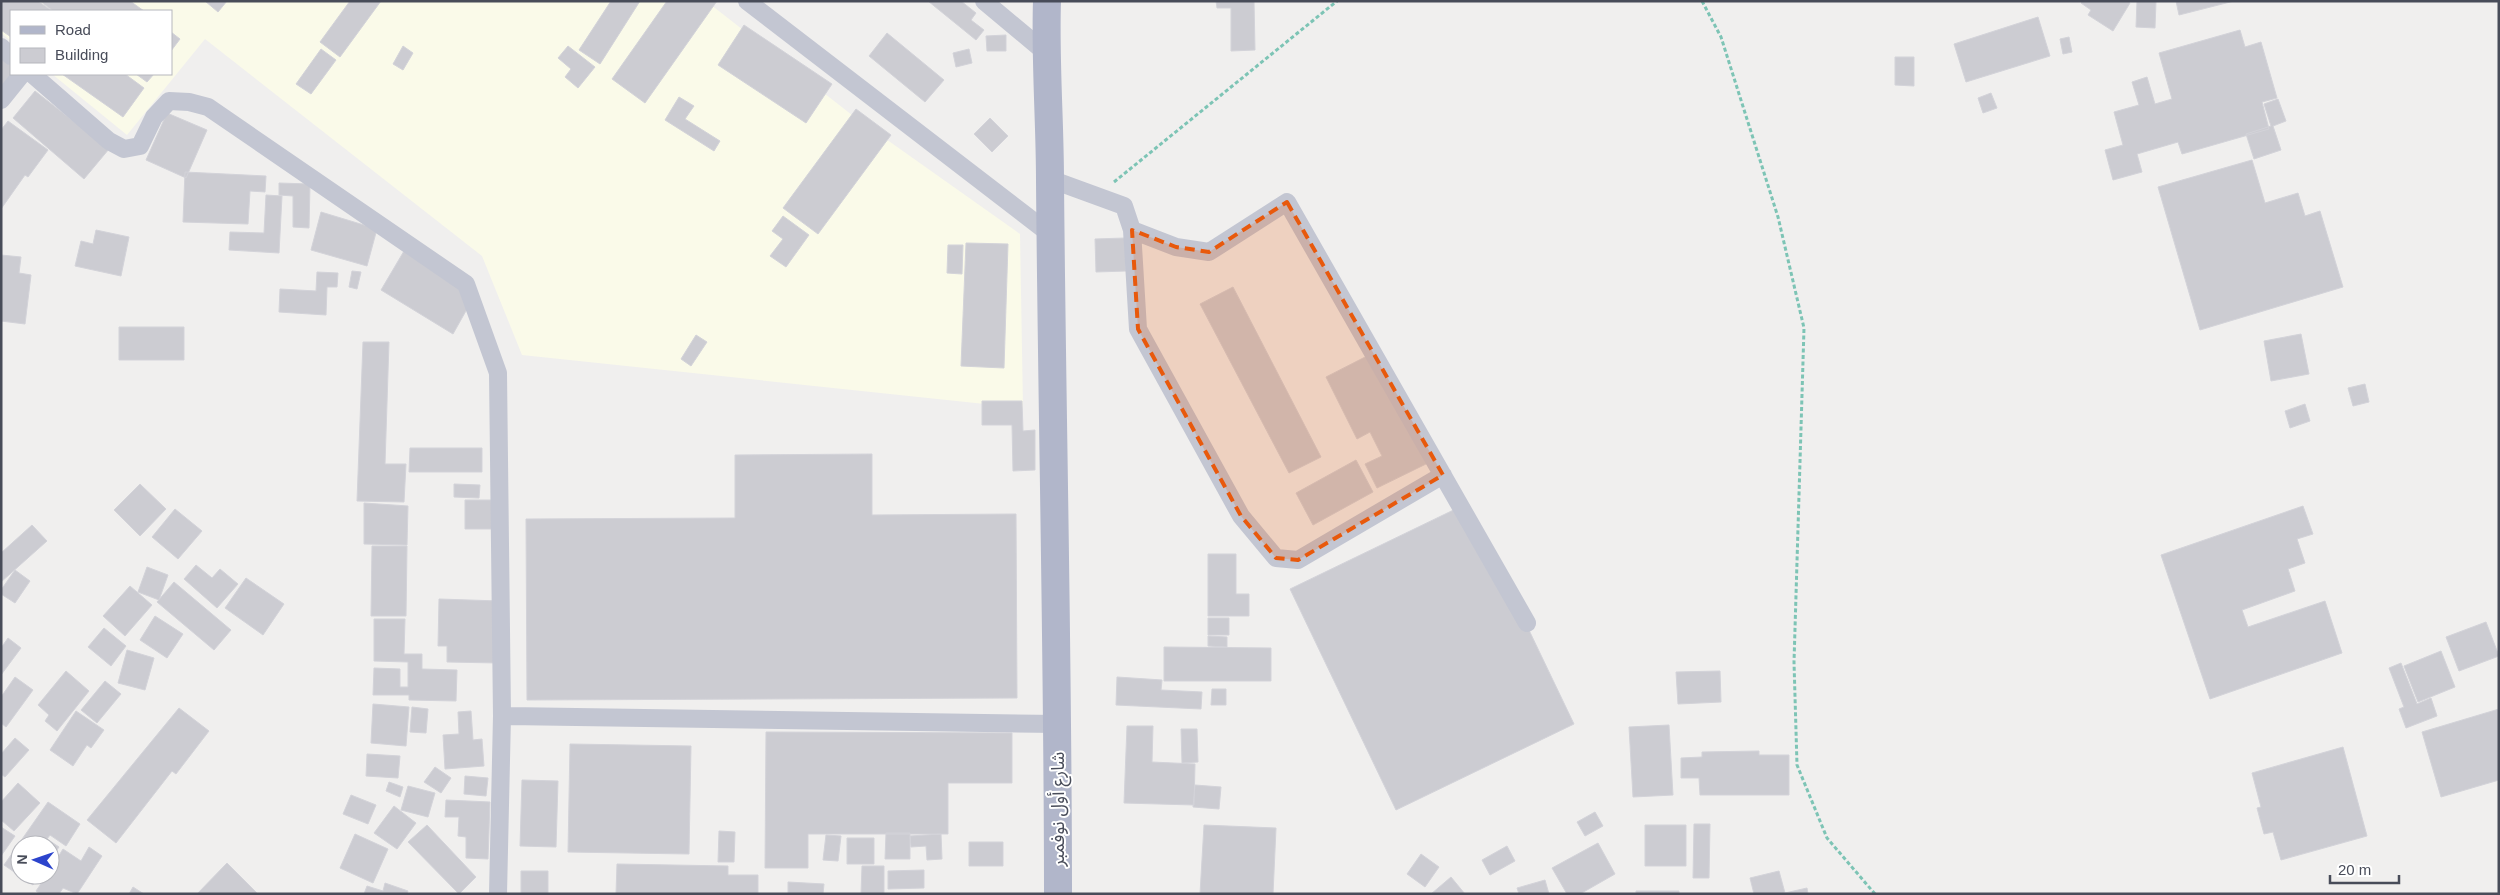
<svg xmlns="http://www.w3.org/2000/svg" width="2500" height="895" font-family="Arial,'Noto Sans Arabic',sans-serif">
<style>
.commercial{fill:#fafae9}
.building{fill:#ccccd2;stroke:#d3d3d9}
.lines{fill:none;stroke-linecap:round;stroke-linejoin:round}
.path{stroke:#7dc4b5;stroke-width:3;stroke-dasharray:4 2.5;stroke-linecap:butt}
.street{stroke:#c3c6d2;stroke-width:18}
.primary{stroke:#b1b6ca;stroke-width:28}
.marked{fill:#e8590c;fill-opacity:0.2;stroke:#e8590c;stroke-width:4;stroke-dasharray:10 6;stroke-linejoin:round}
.labels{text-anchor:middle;stroke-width:4;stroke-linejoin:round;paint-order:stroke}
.street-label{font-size:18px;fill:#484c59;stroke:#fff}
</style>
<rect width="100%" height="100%" fill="#f0efee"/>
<!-- commercial -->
<path class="commercial" d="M1,1H706L852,115L1020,234L1023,408L522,355L482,256L205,39L127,135L52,74H171V11H11V41L1,33Z"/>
<!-- building -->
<path class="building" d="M1,1H38L52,11H11V37L1,30Z
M40,1H130L144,11H53Z
M205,1H227L218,12Z
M350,1H381L340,57L320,42Z
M611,1H640L600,64L579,50Z
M667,1H717L645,103L612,79Z
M928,1H961L976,13L971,20L984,30L976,40Z
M1216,1H1254L1255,50L1231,51V8H1217Z
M2083,1H2128L2130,3L2113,31L2088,15L2091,10L2081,3Z
M2137,1H2156L2155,28L2136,27Z
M2176,1H2234L2179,15Z
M2038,17L2050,56L1966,82L1954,44Z
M744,25L832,84L806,123L718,65Z
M2240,30L2245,47L2261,42L2277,98L2262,102L2269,129L2182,154L2178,142L2137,154L2142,172L2113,180L2105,150L2123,145L2114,112L2139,105L2132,82L2147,77L2155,104L2172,99L2159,53Z
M171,32L180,39L171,51Z
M887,33L944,80L925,102L869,56Z
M1006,35V51H987L986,36Z
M2069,37L2072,52L2063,54L2060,39Z
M403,46L413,53L403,70L393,64Z
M568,46L595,67L578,88L565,77L571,69L558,58Z
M321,49L336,60L311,94L296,84Z
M969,49L972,63L956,67L953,53Z
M1895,57H1914V86L1895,85Z
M1,58L11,65V74L1,104Z
M62,74H125L144,88L123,117Z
M136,74H154L147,82Z
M35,91L109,149L84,179L13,118Z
M1991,93L1997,108L1983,113L1978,98Z
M679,97L694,106L685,119L720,141L714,151L665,120Z
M2278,99L2286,121L2273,126L2281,150L2254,159L2246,134L2271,126L2264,104Z
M856,109L891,135L818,234L783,208Z
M167,113L207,130L186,178L146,160Z
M990,118L1008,136L992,152L974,134Z
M8,121L48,150L28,177L25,175L1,209V130Z
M2252,160L2265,203L2298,193L2305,216L2320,211L2343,287L2200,330L2158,187Z
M185,172L266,176L265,192L250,191L248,224L183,222Z
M279,183L310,184L309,228L293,227V196L279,195Z
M266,195L282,196L279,253L229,250L230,232L264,233Z
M321,212L377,229L367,266L311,250Z
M783,216L809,235L786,267L770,256L783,239L772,231Z
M96,230L129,237L121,276L75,266L81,241L93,244Z
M1125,238L1126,271L1096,272L1095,239Z
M966,243L1008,244L1004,368L961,366Z
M948,245H963L962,274L947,273Z
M404,251L476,293L453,334L381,290Z
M1,255L21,257L19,273L31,275L25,324L1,321Z
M352,271L361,272L357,289L349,287Z
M317,272L338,273L337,287H327L326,315L279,312L280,289L316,291Z
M1233,287L1321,457L1289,473L1200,304Z
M119,327H184V360H119Z
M2301,334L2309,374L2271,381L2264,341Z
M696,335L707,342L691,366L681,359Z
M363,342H389L385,464H406L404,502L357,501Z
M1373,353L1428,463L1377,488L1365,464L1382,456L1370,432L1357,439L1326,377Z
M2365,384L2369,402L2353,406L2348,388Z
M982,401H1022L1023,431L1035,430V470L1013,471L1012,425H982Z
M2305,404L2310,421L2290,428L2285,411Z
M410,448H482V472H409Z
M872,454V515L1016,514L1017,698L527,700L526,519L735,518V455Z
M1356,460L1373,492L1313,525L1296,493Z
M140,484L166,509L140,536L114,510Z
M454,484L480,485L479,498L454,497Z
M465,500H491L494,529H465Z
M364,503L408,506L407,545L364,544Z
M1468,503L1574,724L1396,810L1290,589Z
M2303,506L2313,534L2297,539L2305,563L2288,569L2295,591L2242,610L2248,627L2325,601L2342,653L2210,699L2161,555Z
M175,509L202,531L178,559L152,537Z
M32,525L47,541L1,582V553Z
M372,546H407L406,616H371Z
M1208,554H1236V594H1249V616H1208Z
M196,565L212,578L220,569L238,584L217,608L184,579Z
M147,567L168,575L159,600L138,592Z
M15,570L30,581L15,603L1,594V590Z
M246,578L284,604L263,635L225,608Z
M174,582L231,630L214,650L157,602Z
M130,586L152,605L125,636L103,616Z
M439,599L499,601L498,663L447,662V646H438Z
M155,616L183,634L167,658L140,640Z
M1208,618H1229V635H1208Z
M374,619H405L404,654H422V669L457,670L456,701L409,700V695H373L374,668L400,669V687H408V662L374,661Z
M2486,622L2499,656L2459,671L2446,637Z
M104,628L126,646L111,666L88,647Z
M1208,636L1227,637V647L1208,646Z
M8,638L21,648L1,675V648Z
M1164,647L1271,648V681H1164Z
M127,650L154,658L145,690L118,683Z
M2441,651L2455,687L2418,702L2404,666Z
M2401,663L2417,704L2431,698L2437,716L2406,728L2399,709L2404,707L2389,668Z
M66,671L89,691L57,731L45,721L49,715L38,705Z
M1720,671L1721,702L1678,704L1676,672Z
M15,677L33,690L6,727L1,723V697Z
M1117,677L1162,680L1161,690L1202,692L1201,709L1116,705Z
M105,681L121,694L97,723L81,710Z
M1212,689H1226V705H1211Z
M373,704L409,707L406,746L371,743Z
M412,707L428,709L426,733L410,732Z
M179,708L209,731L176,774L172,771L116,843L87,820Z
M2499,709V780L2441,797L2422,732Z
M76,711L104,730L91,748L87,745L73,766L50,750Z
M471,711L473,740L482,739L484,766L445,769L443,735L459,734L458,712Z
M1669,725L1673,795L1633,797L1629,727Z
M1127,726H1153L1152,762L1195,764L1194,805L1124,803Z
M1181,729H1197L1198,762L1182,763Z
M766,732L1012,733V783H948V834H808V868H765Z
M15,738L29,750L5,777L1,774V754Z
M570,744L691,746L689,854L568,852Z
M2343,747L2367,836L2281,860L2273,832L2264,834L2257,808L2261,807L2252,773Z
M1759,751V755H1789V795H1700L1699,778H1681V758L1702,757V752Z
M367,754L400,756L398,778L366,776Z
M435,767L451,778L441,793L424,782Z
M465,776L488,778L486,796L464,794Z
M522,780L558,781L556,847L520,846Z
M389,782L403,787L400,797L386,791Z
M18,783L40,803L14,831L1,820V802Z
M1195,785L1221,787L1219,809L1193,807Z
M408,786L435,793L428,817L401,810Z
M351,795L376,805L368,824L343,814Z
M446,800L490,802L488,859L466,858V837L458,836L459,817H445Z
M48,802L80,824L66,846L50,835L47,839L59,847L50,860V845H20V875H39L33,885L4,865Z
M394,806L416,823L397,849L374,833Z
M1595,812L1603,826L1585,836L1577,822Z
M1694,824H1710L1709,878H1693Z
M427,825L476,877L459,894L408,842Z
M1204,825L1276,828L1273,894H1200Z
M1645,825H1686V866H1645Z
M1,827L15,836L1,856Z
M719,831L735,832L734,862H718Z
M886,833H910V859H885Z
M355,834L388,849L373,883L340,868Z
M941,834L942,859L927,860L926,846L911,847L910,836Z
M826,835L841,836L838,861L823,860Z
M847,838H874V864H847Z
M969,842H1003V866H969Z
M1598,843L1615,874L1580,894H1567L1552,868Z
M1507,846L1515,861L1490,875L1482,860Z
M89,847L102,856L77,894L63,888L59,894H40L36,891L47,875H50V870L63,849L81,861Z
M1421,854L1439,867L1425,887L1407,874Z
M227,863L258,894H197Z
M617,864L728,866V875H758V894H616Z
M862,866H884V894H861Z
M924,870V888L888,889V871Z
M521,871H548V894H521Z
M1779,871L1785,893L1807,888L1808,894H1754L1750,878Z
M1451,877L1465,894H1431Z
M1545,880L1549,894H1519L1517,888Z
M788,882L824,884L823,894H788Z
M385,883L408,891L407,894H364L367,886L383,891Z
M133,887L144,894H129Z
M1636,891H1679V894H1636Z"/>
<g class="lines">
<!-- path -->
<path class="path" d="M1702,1L1721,37L1778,217L1804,328L1794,662L1797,765L1827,838L1875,894
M1114,182L1337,1"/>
<!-- street -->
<path class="street" d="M747,1L1050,234
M984,1L1045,52
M1,47L11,56
M32,74L109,141L124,149L140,146L154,117L169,101L189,102L208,107L466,284L498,373L502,716L498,894
M1,100L22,74
M1050,179L1124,206L1132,230L1138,329L1241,516L1276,558L1298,560L1443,475
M1132,230L1176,247L1209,252L1287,202L1527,623
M502,716L1058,724"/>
<!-- primary -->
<path class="primary" d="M1047,1C1045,61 1050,121 1050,181C1052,418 1058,656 1058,894"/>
</g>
<!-- marked area -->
<path class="marked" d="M1287,202L1443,475L1298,560L1276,558L1241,516L1138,329L1132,230L1176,247L1209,252Z"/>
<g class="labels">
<!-- street labels -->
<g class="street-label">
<text transform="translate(1058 809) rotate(-90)" y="6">شارع أول نوفمبر</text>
</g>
</g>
<!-- border -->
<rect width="2500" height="895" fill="none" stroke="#484c59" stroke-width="5"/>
<!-- legend -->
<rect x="10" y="10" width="162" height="65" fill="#ffffff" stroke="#b6b7bd"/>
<rect x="20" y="26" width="25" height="8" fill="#b1b6ca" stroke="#b6b7bd"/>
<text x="55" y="35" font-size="15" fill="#484c59">Road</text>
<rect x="20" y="48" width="25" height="15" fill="#ccccd2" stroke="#b6b7bd"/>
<text x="55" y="60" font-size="15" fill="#484c59">Building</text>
<!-- north arrow -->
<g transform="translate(35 860) rotate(272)"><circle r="24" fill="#ffffff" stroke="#b6b7bd"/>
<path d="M0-4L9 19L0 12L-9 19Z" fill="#2c44cc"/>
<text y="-8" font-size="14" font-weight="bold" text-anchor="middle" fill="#484c59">N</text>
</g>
<!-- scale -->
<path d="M2330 875v8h69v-8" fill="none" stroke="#484c59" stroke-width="2.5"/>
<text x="2338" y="875" font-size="15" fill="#484c59" stroke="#ffffff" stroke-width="4" paint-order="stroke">20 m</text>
</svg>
